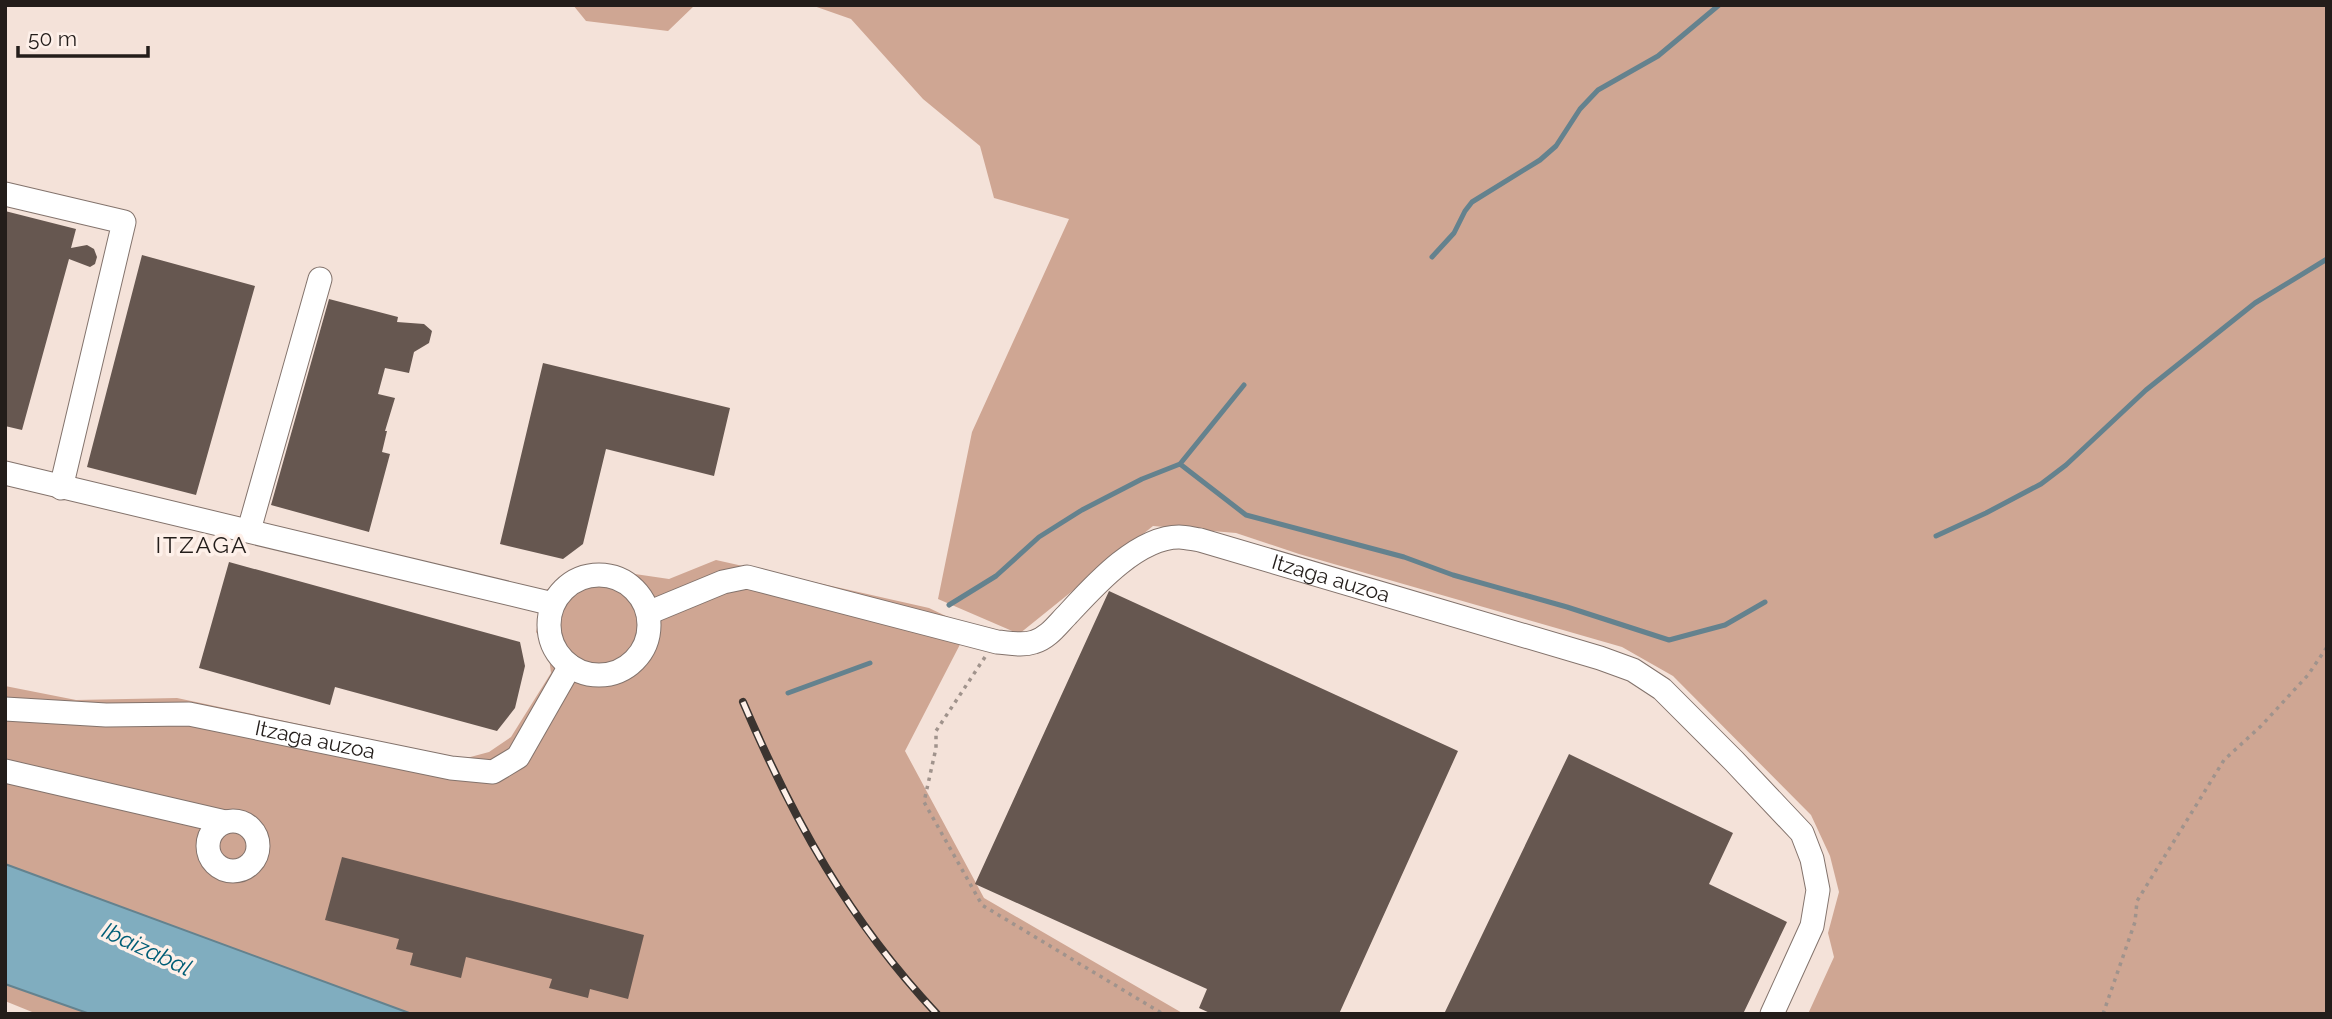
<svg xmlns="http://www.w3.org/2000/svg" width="2332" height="1019" font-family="Raleway,sans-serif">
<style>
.forest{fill:#cfa693}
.water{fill:#80adbf;stroke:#64828e;stroke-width:2}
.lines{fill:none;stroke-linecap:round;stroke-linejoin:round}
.stream{stroke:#64828e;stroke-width:5}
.building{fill:#665750}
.minor-casing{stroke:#83736c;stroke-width:25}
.path{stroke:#a0938c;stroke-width:3.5;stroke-dasharray:3.5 5;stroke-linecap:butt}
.minor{stroke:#fff;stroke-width:23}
.rail-casing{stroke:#3b3430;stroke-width:8}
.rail{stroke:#fef0e9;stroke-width:5;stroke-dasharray:16;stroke-linecap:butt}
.labels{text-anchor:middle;stroke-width:7;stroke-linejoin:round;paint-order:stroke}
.street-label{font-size:21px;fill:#231d1a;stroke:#fef0e9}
.neighbourhood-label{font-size:23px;letter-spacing:2px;fill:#231d1a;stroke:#fef0e9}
.water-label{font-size:23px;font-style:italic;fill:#005d76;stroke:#fef0e9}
</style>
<rect width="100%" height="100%" fill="#f4e2d9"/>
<!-- forest -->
<path class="forest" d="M573,5H695L668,31L586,21Z
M811,5H2327V1014H1808L1834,957L1828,933L1839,892L1830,856L1811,815L1673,676L1622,647L1299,554L1236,533L1153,526L1019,634L938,599L972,432L1069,219L994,198L980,146L923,99L851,19Z
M716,560L929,608L969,627L905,751L984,898L1184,1014H37L5,1001V686L76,700L177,698L463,759L489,752L511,737L551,673L548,650L536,632L546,590L579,570L594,568L669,579Z"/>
<!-- water -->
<path class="water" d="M5,864L412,1014H90L5,984Z"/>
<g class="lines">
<!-- stream -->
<path class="stream" d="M1432,257L1454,233L1465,211L1472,202L1540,160L1556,146L1580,109L1598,90L1658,56L1719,5
M1180,464L1246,515L1404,557L1453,575L1567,607L1669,640L1725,625L1765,602
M1936,536L1986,513L2041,484L2066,465L2146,390L2255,303L2327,259
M949,605L996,576L1039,537L1082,510L1142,479L1180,464L1244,385
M788,693L870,663"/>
</g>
<!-- building -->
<path class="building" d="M5,211L76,229L71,248L87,245L94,249L97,257L95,264L90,267L69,259L22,430L5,426Z
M142,255L255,286L196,495L87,467Z
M329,299L398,317L397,322L424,324L432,331L429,343L414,352L409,373L385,368L378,394L395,398L385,431H387L382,452L390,454L369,532L271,505Z
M543,363L730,408L714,476L606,449L583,544L563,559L500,544Z
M229,562L520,642L525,666L515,708L497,731L335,687L330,705L199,668Z
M1109,591L1458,751L1339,1014H1212L1199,1008L1207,989L975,884Z
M1569,754L1733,833L1709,884L1787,922L1743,1014H1444Z
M342,857L644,935L628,999L590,989L588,998L549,988L552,979L466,957L461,978L410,965L413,953L396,949L399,939L325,920Z"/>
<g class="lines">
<!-- minor casing -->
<g class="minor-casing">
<g id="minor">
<path d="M5,194L124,222L61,488"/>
<path d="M5,473L553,604"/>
<path d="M249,530L320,279"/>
<circle cx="599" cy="625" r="50"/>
<path id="s1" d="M648,613L723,582L747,577L997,642C1010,643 1022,646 1034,642C1048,638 1057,625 1067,615C1093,587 1137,537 1179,537C1185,537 1193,539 1200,540L1600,658L1633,670L1662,689L1734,761L1802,833L1812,859L1818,890L1812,926L1772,1014"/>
<path id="s2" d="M5,709L106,715L189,714L451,768L493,772L518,757L570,666"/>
<path d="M5,771L225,822"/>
<circle cx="233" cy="846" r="25"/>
</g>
</g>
<!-- path -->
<path class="path" d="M985,657L936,731V748L924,802L982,905L1163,1014
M2103,1014L2135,922L2137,901L2171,846L2224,760L2261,726L2308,675L2327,647"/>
<!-- minor -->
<use href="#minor" class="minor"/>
<!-- rail casing -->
<g class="rail-casing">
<path id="rail" d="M743,702C794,821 848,919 937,1014"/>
</g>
<!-- rail -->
<use href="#rail" class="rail"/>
</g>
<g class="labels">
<!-- street labels -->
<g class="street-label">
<text dy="7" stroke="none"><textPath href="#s1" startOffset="742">Itzaga auzoa</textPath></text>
<text dy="7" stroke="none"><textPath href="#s2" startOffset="313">Itzaga auzoa</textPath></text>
</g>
<!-- neighbourhood labels -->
<g class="neighbourhood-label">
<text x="202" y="553">ITZAGA</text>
</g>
<!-- water labels -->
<g class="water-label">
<text transform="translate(147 949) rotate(25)" y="8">Ibaizabal</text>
</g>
</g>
<!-- border -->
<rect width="2332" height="1019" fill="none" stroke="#231d1a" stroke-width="14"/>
<!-- scale -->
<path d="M18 46v10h130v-10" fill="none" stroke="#231d1a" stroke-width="3.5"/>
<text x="28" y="46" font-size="21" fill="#231d1a" stroke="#fef0e9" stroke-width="5" paint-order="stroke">50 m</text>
</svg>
